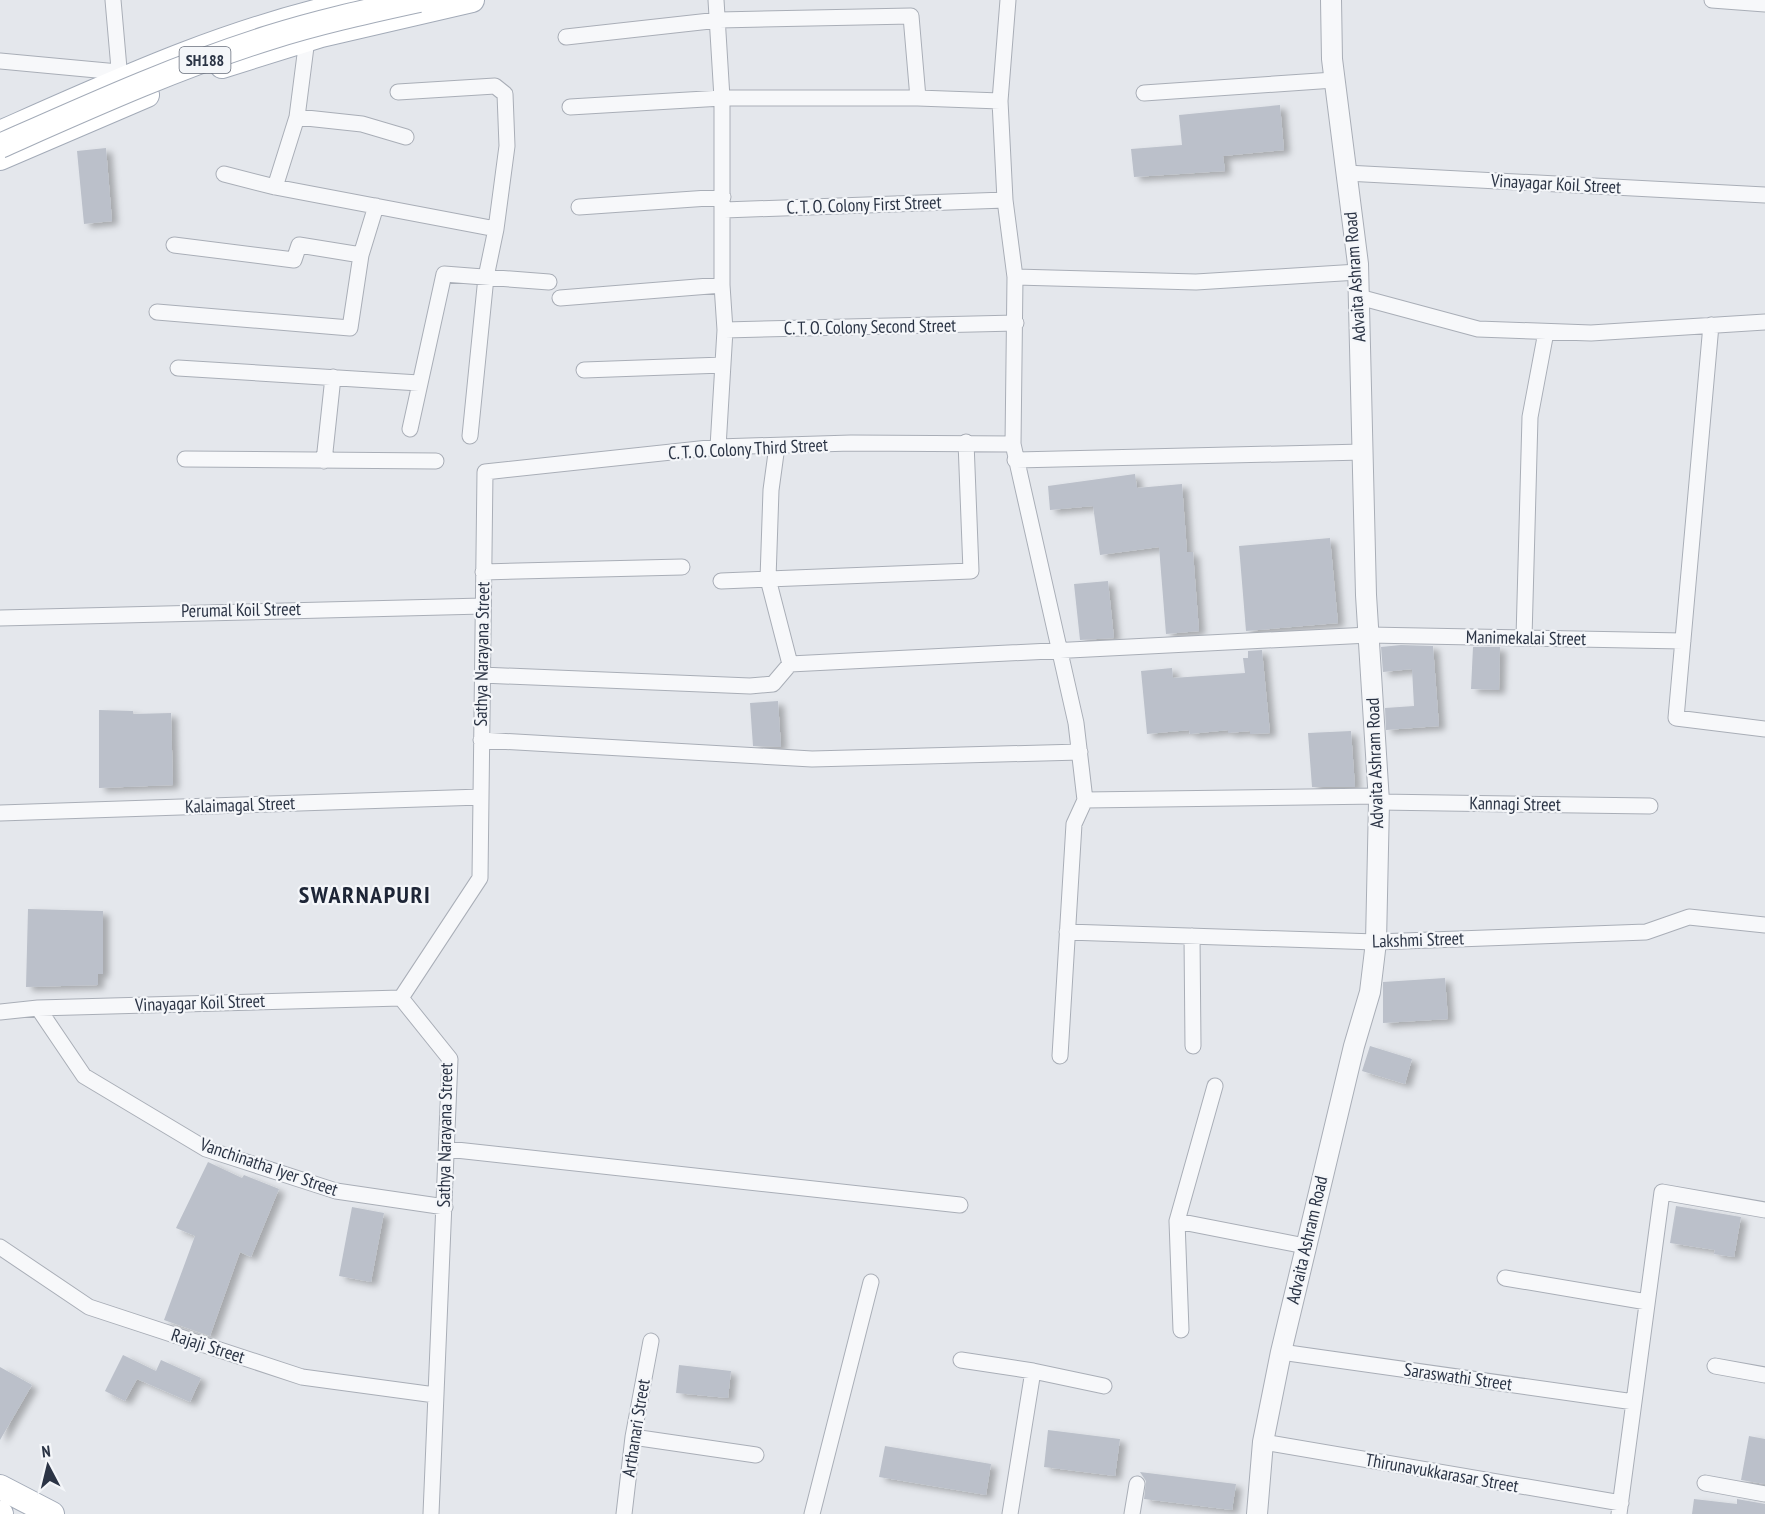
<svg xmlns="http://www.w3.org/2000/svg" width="1765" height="1514" font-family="'PT Sans Narrow',sans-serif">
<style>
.building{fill:#bbc0ca;filter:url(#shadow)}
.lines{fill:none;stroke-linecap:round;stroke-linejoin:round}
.minor-casing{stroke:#a9aeb7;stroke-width:17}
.tertiary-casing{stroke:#a9aeb7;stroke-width:22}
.primary-casing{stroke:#a3abb8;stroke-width:26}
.minor{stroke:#f7f8fa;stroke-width:15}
.tertiary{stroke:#f7f8fa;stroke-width:20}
.primary{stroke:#fff;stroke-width:24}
.primary-bridge-casing{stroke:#a3abb8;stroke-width:26;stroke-linecap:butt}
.primary-bridge{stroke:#fff;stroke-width:24}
.labels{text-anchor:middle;stroke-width:4.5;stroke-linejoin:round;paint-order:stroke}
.shield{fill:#f4f6f9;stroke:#676e7b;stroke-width:1.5}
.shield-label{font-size:16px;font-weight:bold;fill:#2b3445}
.street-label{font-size:18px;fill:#2b3445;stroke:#f4f6f9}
.district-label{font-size:24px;font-weight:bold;letter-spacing:1.5px;fill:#1d2536;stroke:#f4f6f9}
</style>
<defs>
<filter id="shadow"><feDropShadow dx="6" dy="4" stdDeviation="3" flood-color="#0004"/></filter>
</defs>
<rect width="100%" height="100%" fill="#e4e7ec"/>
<!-- building -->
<path class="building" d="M1280,105L1284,150L1223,156L1225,171L1134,177L1131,149L1182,145L1179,115Z
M106,148L112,221L84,224L77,151Z
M1135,474L1137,488L1182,484L1187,552H1193L1199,631L1166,634L1159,547L1100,555L1093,506L1050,510L1048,486Z
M1330,538L1338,623L1246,631L1239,546Z
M1108,581L1114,638L1080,640L1074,584Z
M1401,645L1433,646L1439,726L1386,730L1385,708L1414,706L1412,669L1383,672L1381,647Z
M1473,647H1500L1499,690L1471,689Z
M1262,650L1270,733L1250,734V731L1228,733V730L1190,734L1189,730L1147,734L1141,671L1172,668L1173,678L1245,673L1243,658H1248V651Z
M778,701L781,747L753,746L750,703Z
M99,710L133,711V714L171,713L173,785L99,788Z
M1351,731L1355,787H1312L1308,733Z
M28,909L103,911V974H98V985L26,987Z
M1445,978L1448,1019L1383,1023V982Z
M1370,1046L1412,1059L1405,1084L1362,1071Z
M208,1162L242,1178L244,1175L279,1189L251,1257L240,1252L210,1336L164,1320L195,1236L176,1228Z
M1676,1206L1741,1217L1734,1257L1714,1254L1715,1250L1670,1243Z
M352,1207L384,1213L371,1282L339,1276Z
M123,1355L156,1371L161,1360L201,1378L190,1402L137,1379L125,1401L105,1391Z
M679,1365L731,1371L728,1398L676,1393Z
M0,1367L32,1385L0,1440Z
M1048,1430L1120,1439L1115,1476L1044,1467Z
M1749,1436L1765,1439V1484L1741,1480Z
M885,1446L991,1464L986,1495L879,1477Z
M1140,1472L1236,1484L1232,1510L1144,1499L1146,1481Z
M1694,1499L1737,1504V1499L1765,1504V1514H1692Z"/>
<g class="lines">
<!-- minor casing -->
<g class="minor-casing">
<path id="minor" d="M113,0L120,80
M716,0L722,98V285L725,330L718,447
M1008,0L1000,101L1005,200L1015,277L1013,444L1076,723L1085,800L1074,824L1060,1056
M1712,0L1765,4
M566,37L719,20L911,16L918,98
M0,61L118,72
M398,92L495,86L505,94L507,146L496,229
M1144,93L1334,80
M570,107L722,98H918L1000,101
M297,117L362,124L406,137
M1346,173L1765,195
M224,174L275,187L496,229L486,277L470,436
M275,187L297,117L307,39
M579,207L723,197
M724,210L1005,200
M174,245L294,260L299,245L361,255L376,206
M1015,277L1196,282L1358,272
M1359,297L1478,329L1591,333L1765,322
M560,298L722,285
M157,312L350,328L361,255
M1711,325L1676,718L1765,729
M725,330L1016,323
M178,368L419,383
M584,370L723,365
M410,429L444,274L549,282
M185,459L436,461
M1015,460L1363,452
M324,461L333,377
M483,572L682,567
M721,581L971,571L966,442
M0,618L483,606
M1524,638L1530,417L1546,332
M790,664L1369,635L1683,641
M482,675L750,686L773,684L790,664L768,579L771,490L777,446
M481,740L812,759L1080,752
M1085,800L1379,796
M1379,802L1650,806
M0,813L481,797
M1067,932L1376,942L1646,932L1689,917L1765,925
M1192,936L1193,1046
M38,1008L84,1076L206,1149L336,1191L445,1207
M0,1012L38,1008L401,998
M447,1149L960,1205
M1177,1221L1305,1246
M0,1247L89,1307L302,1377L435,1395
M1505,1278L1647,1302
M1181,1330L1177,1221L1215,1086
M1281,1352L1634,1402
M961,1360L1033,1371L1104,1386
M1715,1366L1765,1375
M633,1437L756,1455
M1263,1442L1621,1503
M1705,1483L1765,1494
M431,1514L450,1059L401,998L480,878L485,472L718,447L851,443L1013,444
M624,1514L633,1437L651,1341
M812,1514L871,1282
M1010,1514L1033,1371
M1132,1514L1137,1484
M1619,1514L1662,1192L1765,1210"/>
</g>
<!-- tertiary casing -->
<g class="tertiary-casing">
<path id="tertiary" d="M1257,1514L1263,1442L1281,1352L1354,1046L1370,992L1376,942L1379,802L1366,595L1358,264L1332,59L1331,0"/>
</g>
<!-- primary casing -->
<g class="primary-casing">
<path id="primary" d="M222,66L321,35L472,0
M0,133C117,81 232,28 358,2
M0,158L147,95
M0,1487L52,1514
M0,1513L1,1514"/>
</g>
<!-- minor -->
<use href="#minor" class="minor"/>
<!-- tertiary -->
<use href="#tertiary" class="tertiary"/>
<!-- primary -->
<use href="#primary" class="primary"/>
<!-- primary-bridge casing -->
<g class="primary-bridge-casing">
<path id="primary-bridge" d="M0,146C88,107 176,67 268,38C318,22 369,11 419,0"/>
</g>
<!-- primary-bridge -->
<use href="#primary-bridge" class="primary-bridge"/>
</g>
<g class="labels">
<!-- shield labels -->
<rect class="shield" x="179.5" y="47" width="51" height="26" rx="4.5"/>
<g class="shield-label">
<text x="205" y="66">SH188</text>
</g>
<!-- street labels -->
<g class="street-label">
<text transform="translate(1556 184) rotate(3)" y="6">Vinayagar Koil Street</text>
<text transform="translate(864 205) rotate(-2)" y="6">C. T. O. Colony First Street</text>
<text transform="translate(1355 277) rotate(-94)" y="6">Advaita Ashram Road</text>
<text transform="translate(870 327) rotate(-1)" y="6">C. T. O. Colony Second Street</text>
<text transform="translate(748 449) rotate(-3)" y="6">C. T. O. Colony Third Street</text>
<text transform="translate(241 610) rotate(-1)" y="6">Perumal Koil Street</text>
<text transform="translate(1526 638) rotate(1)" y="6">Manimekalai Street</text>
<text transform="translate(482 654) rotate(-89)" y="6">Sathya Narayana Street</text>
<text transform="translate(1375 763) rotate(-92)" y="6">Advaita Ashram Road</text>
<text transform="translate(1515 804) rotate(1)" y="6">Kannagi Street</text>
<text transform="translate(240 805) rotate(-2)" y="6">Kalaimagal Street</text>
<text transform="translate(1418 940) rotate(-2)" y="6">Lakshmi Street</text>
<text transform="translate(200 1003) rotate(-2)" y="6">Vinayagar Koil Street</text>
<text transform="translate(445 1135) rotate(-89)" y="6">Sathya Narayana Street</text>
<text transform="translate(269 1167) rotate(19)" y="6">Vanchinatha Iyer Street</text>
<text transform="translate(1307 1240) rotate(-77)" y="6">Advaita Ashram Road</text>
<text transform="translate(208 1346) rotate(18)" y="6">Rajaji Street</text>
<text transform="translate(1458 1377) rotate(8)" y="6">Saraswathi Street</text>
<text transform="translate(636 1428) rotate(-81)" y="6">Arthanari Street</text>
<text transform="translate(1442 1473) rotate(10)" y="6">Thirunavukkarasar Street</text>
</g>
<!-- district labels -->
<g class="district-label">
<text x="365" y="903">SWARNAPURI</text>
</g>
</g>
<!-- north arrow -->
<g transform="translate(48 1466) rotate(353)" stroke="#f4f6f9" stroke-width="4.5" paint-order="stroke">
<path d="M0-4.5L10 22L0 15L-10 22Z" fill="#2b3445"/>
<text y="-9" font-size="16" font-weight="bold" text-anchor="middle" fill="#2b3445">N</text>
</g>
</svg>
